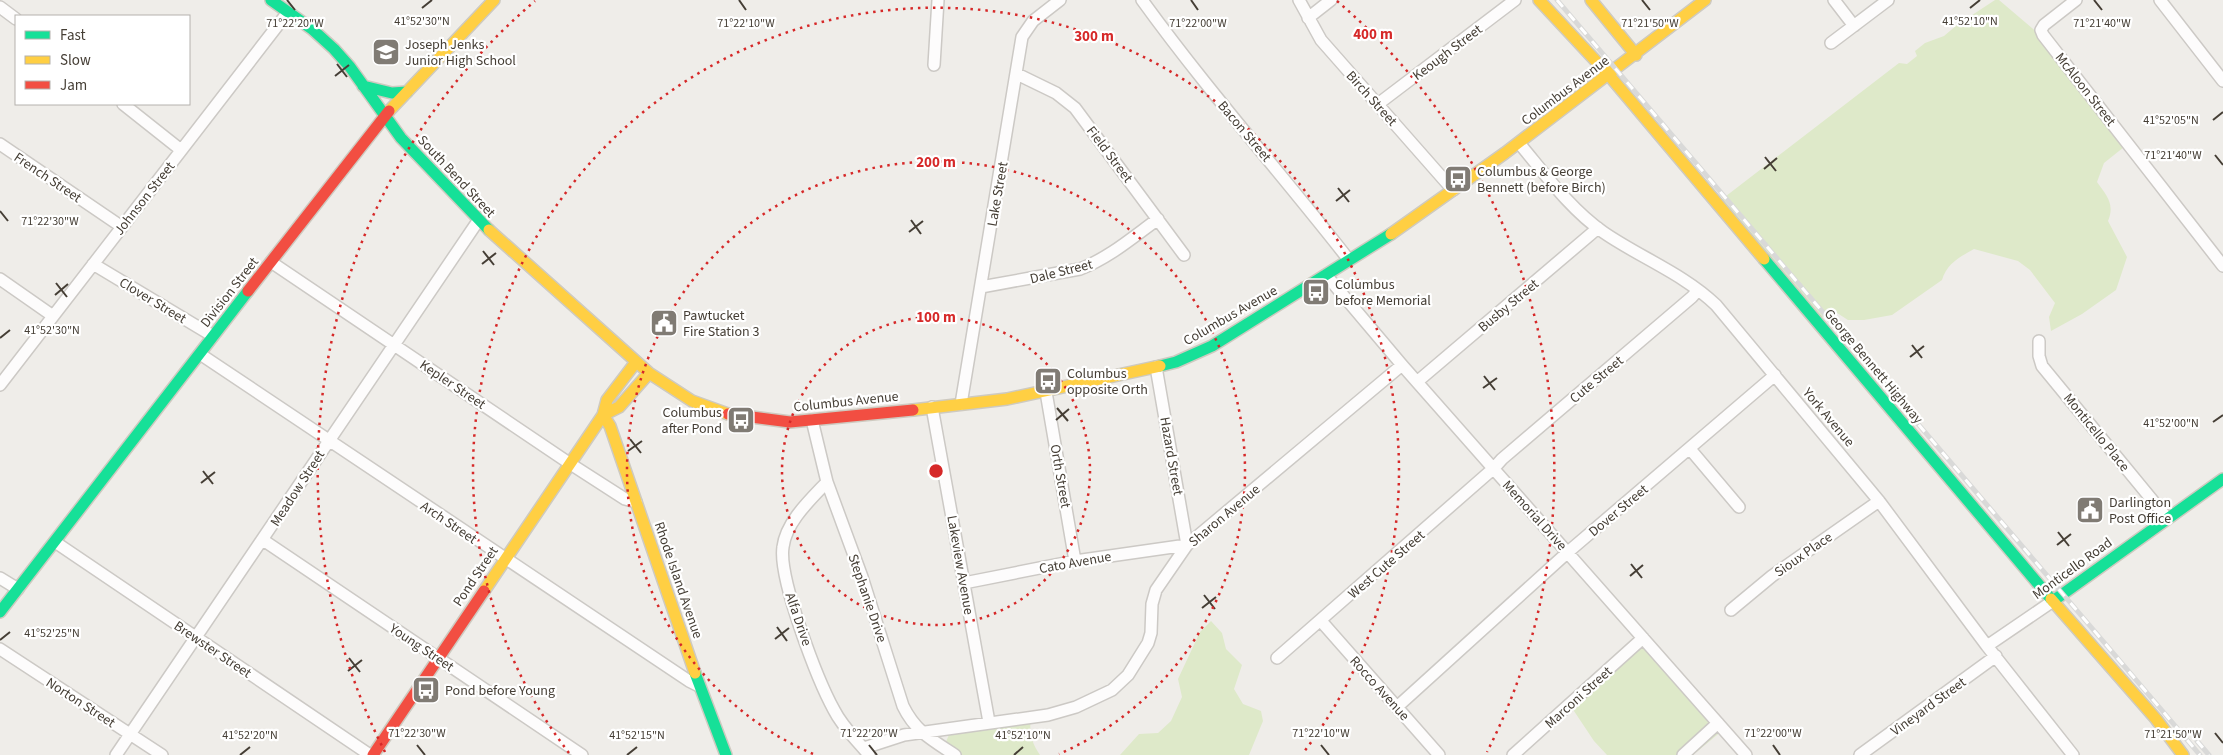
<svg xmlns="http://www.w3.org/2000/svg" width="2223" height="755" font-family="'Source Sans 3',sans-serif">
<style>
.green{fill:#dee9c9}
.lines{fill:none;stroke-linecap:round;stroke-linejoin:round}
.street-casing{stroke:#ccc9c5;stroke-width:14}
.fast-casing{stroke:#cecac0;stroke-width:14}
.slow-casing{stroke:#cecac0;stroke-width:14}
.jam-casing{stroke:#cecac0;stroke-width:14}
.street{stroke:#fdfcfc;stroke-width:11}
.fast{stroke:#16e098;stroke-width:11}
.slow{stroke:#ffcf43;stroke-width:11}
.jam{stroke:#f24e42;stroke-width:11}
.rail-casing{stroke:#d9d9d8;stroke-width:5}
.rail{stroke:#fff;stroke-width:3;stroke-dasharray:9;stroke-linecap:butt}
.ticks{fill:none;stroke:#453e35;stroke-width:2}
.ring{fill:none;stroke:#d62828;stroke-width:2.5;stroke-dasharray:2.5 5}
.labels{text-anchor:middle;stroke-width:4.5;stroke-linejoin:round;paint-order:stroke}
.poi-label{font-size:14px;fill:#453e35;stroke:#fff;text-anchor:start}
.street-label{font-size:14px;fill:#453e35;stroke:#fff}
.ticks-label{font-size:12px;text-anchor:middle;fill:#453e35;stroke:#fff;stroke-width:4.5;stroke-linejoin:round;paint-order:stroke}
.centre{fill:#d62828;stroke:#fff;stroke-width:2.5}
.ring-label{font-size:15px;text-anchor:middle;font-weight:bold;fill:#d62828;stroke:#fff;stroke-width:4.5;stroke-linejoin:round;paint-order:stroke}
</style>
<rect width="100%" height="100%" fill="#efede9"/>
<!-- green -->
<path class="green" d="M1995,0H1999L2052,45L2129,143L2104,163L2097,182C2107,196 2115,204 2108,221L2127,257L2116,290L2082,314L2051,331L2049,317L2055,303L2030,270L2018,261L1974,249C1960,257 1947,263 1942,280L1892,315L1864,320H1848L1834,311L1817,320L1717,203L1899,63L1907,64L1917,56L1915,51L1925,43L1944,36L1957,25Z
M1211,621L1222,633L1226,649L1242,665L1234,689L1243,704L1261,711L1263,721L1249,755H1120L1139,734L1158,733L1171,721L1182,697L1178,679L1200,632Z
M1647,641L1723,730L1693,755H1607L1594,741L1572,708Z
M1031,716C1029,732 1031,742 1040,755H959L945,744L951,730Z"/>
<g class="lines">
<!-- street casing -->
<g class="street-casing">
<path id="street" d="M1142,0C1207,90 1281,173 1349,260
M1299,0L1321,40L1453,190
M1834,0L1854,26
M2076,0L2044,25L2041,30L2043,35L2223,266
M2160,0L2223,81
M0,7L16,19
M1308,18L1331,0
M1831,43L1888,0
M934,65L938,0
M1017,74L1056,93L1075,108L1184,255
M123,104L181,150
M1378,104L1515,0
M1519,143C1545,174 1570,209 1603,232C1639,257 1684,274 1716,305L1879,501L1987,646L2073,755
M0,144L122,227
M271,262L569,463L625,499L636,502
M93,264L213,336
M1326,275L1402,365L1746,755
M0,279L53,316
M981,287L1080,269C1109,258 1133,237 1158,219
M2039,341V356L2042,366L2167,518
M200,354L689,681L699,686
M1418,381L1598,228
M0,385L288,12
M1046,392L1075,561
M961,404L1022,37L1033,21L1060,0
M932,407L989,722
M812,420L827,482L862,577L903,706C915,731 932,740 955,755
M1690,449L1739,507
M827,482C810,500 786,522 783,547C778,578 818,681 834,710C843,728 857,740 869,755
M263,540L582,755
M55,542L370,755
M0,578L18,589
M964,583L1075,561L1187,545L1156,367
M1731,610L1772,576L1879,501
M1321,621L1439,755
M1987,646L2053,601
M0,649L162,755
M1277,658L1494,468L1502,459L1692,297L1698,290
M1397,707L1568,552L1775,375
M864,748L904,735L1048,715L1076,707L1112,690L1128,675L1148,643L1151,633L1152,604L1156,590L1187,545L1402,365
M116,755L478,221
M1513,755L1643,638
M1683,755L1718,723
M1860,755L1996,656"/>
</g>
<!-- fast casing -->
<g class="fast-casing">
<path id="fast" d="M271,0L312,29L334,49L350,67L401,138L489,230
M363,86L392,93L407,92
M1764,259L2051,599
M1160,366L1176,362L1212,346L1391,234
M2053,601L2223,479
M0,612L248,291
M695,673L726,755"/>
</g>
<!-- slow casing -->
<g class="slow-casing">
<path id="slow" d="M1539,0L1608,74L1764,259
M1591,0L1636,55
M389,111L494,0
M489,230L649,373L692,401L728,414
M1391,234L1505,153L1705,0
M913,410L1007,399L1160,366
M603,415L610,426L695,673
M603,415L619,407L649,373
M484,591L603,415L607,400L636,362
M2051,599L2156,719L2183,755"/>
</g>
<!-- jam casing -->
<g class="jam-casing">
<path id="jam" d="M248,291L389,111
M728,414L790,422L913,410
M373,755L484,591"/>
</g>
<!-- street -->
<use href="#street" class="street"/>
<!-- fast -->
<use href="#fast" class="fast"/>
<!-- slow -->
<use href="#slow" class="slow"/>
<!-- jam -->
<use href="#jam" class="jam"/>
<!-- rail casing -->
<g class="rail-casing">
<path id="rail" d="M1557,0L2200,755
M2197,741L2209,755"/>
</g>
<!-- rail -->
<use href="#rail" class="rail"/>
</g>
<!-- ticks -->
<path class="ticks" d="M287,0L295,10M739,0L746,10M1191,0L1198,10M1642,0L1650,10M2094,0L2102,10M422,8L432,0M1970,8L1980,0M337,64L347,77M335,76L349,65M2213,120L2223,112M2215,155L2223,165M1765,157L1776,171M1764,169L1777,158M1338,188L1349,202M1336,201L1350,190M0,211L8,221M911,220L921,234M909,232L923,221M483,251L494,265M482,264L496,253M56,283L67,297M55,295L68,284M0,338L10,330M1912,345L1922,358M1910,357L1924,346M1484,376L1495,390M1483,388L1497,378M1057,408L1068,421M1056,420L1069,409M2213,422L2223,415M630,439L641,453M628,451L642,441M203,471L213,484M201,483L215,472M2058,532L2069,546M2057,545L2071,534M1631,564L1642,578M1630,576L1643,565M1204,595L1215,609M1202,608L1216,597M777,627L787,641M775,639L789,628M0,640L10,632M349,658L360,672M348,671L362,660M2215,733L2223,743M417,745L425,755M869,745L877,755M1321,745L1329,755M1773,745L1780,755M240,755L250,747M627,755L637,747M1014,755L1023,747"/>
<!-- distance rings -->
<g class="ring">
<circle cx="936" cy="471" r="154"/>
<path d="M813 754A309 309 0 1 1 1059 754"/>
<path d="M569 753A463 463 0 1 1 1303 753"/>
<path d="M385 752A618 618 0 0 1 535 1M1337 1A618 618 0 0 1 1487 752"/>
</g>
<!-- icons -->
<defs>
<g id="school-square" transform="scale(1.4375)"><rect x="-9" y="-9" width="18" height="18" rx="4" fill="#807b74" stroke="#fff"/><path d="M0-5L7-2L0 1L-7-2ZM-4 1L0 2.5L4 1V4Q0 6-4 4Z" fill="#fff"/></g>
<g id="bus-square" transform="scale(1.4375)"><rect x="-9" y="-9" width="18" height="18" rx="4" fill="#807b74" stroke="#fff"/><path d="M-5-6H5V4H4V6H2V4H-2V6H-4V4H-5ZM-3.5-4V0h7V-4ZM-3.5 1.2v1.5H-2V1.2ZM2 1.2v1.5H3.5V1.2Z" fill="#fff"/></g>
<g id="civic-square" transform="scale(1.4375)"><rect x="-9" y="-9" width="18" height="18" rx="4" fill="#807b74" stroke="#fff"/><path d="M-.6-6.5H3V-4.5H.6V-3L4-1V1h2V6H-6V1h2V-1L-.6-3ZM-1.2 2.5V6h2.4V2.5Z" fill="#fff"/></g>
</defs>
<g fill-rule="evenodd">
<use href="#school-square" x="386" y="52"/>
<use href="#bus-square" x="1458" y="179"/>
<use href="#bus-square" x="1316" y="292"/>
<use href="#civic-square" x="664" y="323"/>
<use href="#bus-square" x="1048" y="381"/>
<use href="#bus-square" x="741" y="420"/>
<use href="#civic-square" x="2090" y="510"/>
<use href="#bus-square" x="426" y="690"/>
</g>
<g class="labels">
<!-- poi labels -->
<g class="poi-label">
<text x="405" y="49">Joseph Jenks<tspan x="405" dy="16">Junior High School</tspan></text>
<text x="1477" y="176">Columbus &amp; George<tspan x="1477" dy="16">Bennett (before Birch)</tspan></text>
<text x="1335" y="289">Columbus<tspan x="1335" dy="16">before Memorial</tspan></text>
<text x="683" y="320">Pawtucket<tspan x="683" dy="16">Fire Station 3</tspan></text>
<text x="1067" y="378">Columbus<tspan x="1067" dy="16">opposite Orth</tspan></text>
<text x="722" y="417" text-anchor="end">Columbus<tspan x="722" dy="16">after Pond</tspan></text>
<text x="2109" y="507">Darlington<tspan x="2109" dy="16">Post Office</tspan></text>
<text x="445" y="695">Pond before Young</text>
</g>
<!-- street labels -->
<g class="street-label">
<text transform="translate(1447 52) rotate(-37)" y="5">Keough Street</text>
<text transform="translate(2086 89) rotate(52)" y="5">McAloon Street</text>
<text transform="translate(1565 90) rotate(-37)" y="5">Columbus Avenue</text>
<text transform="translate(1372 98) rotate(48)" y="5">Birch Street</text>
<text transform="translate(1245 131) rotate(50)" y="5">Bacon Street</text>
<text transform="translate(1110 154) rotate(53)" y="5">Field Street</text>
<text transform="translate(457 176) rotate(47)" y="5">South Bend Street</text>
<text transform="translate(48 177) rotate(34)" y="5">French Street</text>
<text transform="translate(997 194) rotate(-80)" y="5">Lake Street</text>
<text transform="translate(144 198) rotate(-52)" y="5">Johnson Street</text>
<text transform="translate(1061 271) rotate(-14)" y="5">Dale Street</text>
<text transform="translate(229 292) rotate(-52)" y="5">Division Street</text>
<text transform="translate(153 300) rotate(31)" y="5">Clover Street</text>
<text transform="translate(1508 305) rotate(-40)" y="5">Busby Street</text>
<text transform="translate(1230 315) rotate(-30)" y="5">Columbus Avenue</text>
<text transform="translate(1874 366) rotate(50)" y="5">George Bennett Highway</text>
<text transform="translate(1596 379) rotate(-40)" y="5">Cute Street</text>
<text transform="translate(453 384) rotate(34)" y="5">Kepler Street</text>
<text transform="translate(846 401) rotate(-6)" y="5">Columbus Avenue</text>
<text transform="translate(1829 417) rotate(50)" y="5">York Avenue</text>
<text transform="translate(2097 432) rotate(51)" y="5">Monticello Place</text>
<text transform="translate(1172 456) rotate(80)" y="5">Hazard Street</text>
<text transform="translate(1061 476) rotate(80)" y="5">Orth Street</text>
<text transform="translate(297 488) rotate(-57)" y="5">Meadow Street</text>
<text transform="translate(1618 510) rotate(-40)" y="5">Dover Street</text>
<text transform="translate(1224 515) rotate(-40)" y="5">Sharon Avenue</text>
<text transform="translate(1535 515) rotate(48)" y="5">Memorial Drive</text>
<text transform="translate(449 522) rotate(34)" y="5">Arch Street</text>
<text transform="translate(1803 554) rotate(-35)" y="5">Sioux Place</text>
<text transform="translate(1075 562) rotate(-10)" y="5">Cato Avenue</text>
<text transform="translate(1386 564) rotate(-41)" y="5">West Cute Street</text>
<text transform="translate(961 565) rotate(80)" y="5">Lakeview Avenue</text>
<text transform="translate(2072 568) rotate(-36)" y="5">Monticello Road</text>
<text transform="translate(475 576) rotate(-56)" y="5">Pond Street</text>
<text transform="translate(679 580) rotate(71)" y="5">Rhode Island Avenue</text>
<text transform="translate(868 598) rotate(71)" y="5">Stephanie Drive</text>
<text transform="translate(799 619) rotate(71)" y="5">Alfa Drive</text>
<text transform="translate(422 647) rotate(34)" y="5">Young Street</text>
<text transform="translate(213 649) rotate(34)" y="5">Brewster Street</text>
<text transform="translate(1380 688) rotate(48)" y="5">Rocco Avenue</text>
<text transform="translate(1578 697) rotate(-42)" y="5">Marconi Street</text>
<text transform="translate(81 702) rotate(33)" y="5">Norton Street</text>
<text transform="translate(1928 706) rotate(-36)" y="5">Vineyard Street</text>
</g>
</g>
<g class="ticks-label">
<text x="422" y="25">41°52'30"N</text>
<text x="1970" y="25">41°52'10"N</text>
<text x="746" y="27">71°22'10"W</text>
<text x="2102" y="27">71°21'40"W</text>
<text x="295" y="27">71°22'20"W</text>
<text x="1198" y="27">71°22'00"W</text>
<text x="1650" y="27">71°21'50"W</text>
<text x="2171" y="124">41°52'05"N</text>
<text x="2173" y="159">71°21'40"W</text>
<text x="50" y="225">71°22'30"W</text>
<text x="52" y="334">41°52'30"N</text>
<text x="2171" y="427">41°52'00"N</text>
<text x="52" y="637">41°52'25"N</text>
<text x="417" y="737">71°22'30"W</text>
<text x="869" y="737">71°22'20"W</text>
<text x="1321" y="737">71°22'10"W</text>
<text x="1773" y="737">71°22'00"W</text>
<text x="2173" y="738">71°21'50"W</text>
<text x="250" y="739">41°52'20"N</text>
<text x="637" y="739">41°52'15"N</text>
<text x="1023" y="739">41°52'10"N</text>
</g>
<circle cx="936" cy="471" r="8" class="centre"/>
<g class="ring-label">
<text x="1373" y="39">400 m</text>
<text x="1094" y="41">300 m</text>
<text x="936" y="167">200 m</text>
<text x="936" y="322">100 m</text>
</g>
<!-- legend -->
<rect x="15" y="15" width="175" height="90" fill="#ffffff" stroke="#b5b2ae"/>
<rect x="25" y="31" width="25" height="8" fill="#16e098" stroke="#b5b2ae"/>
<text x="60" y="40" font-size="15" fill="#453e35">Fast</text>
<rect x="25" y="56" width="25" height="8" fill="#ffcf43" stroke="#b5b2ae"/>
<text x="60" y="65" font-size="15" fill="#453e35">Slow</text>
<rect x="25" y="81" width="25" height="8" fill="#f24e42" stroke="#b5b2ae"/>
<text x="60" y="90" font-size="15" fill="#453e35">Jam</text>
</svg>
